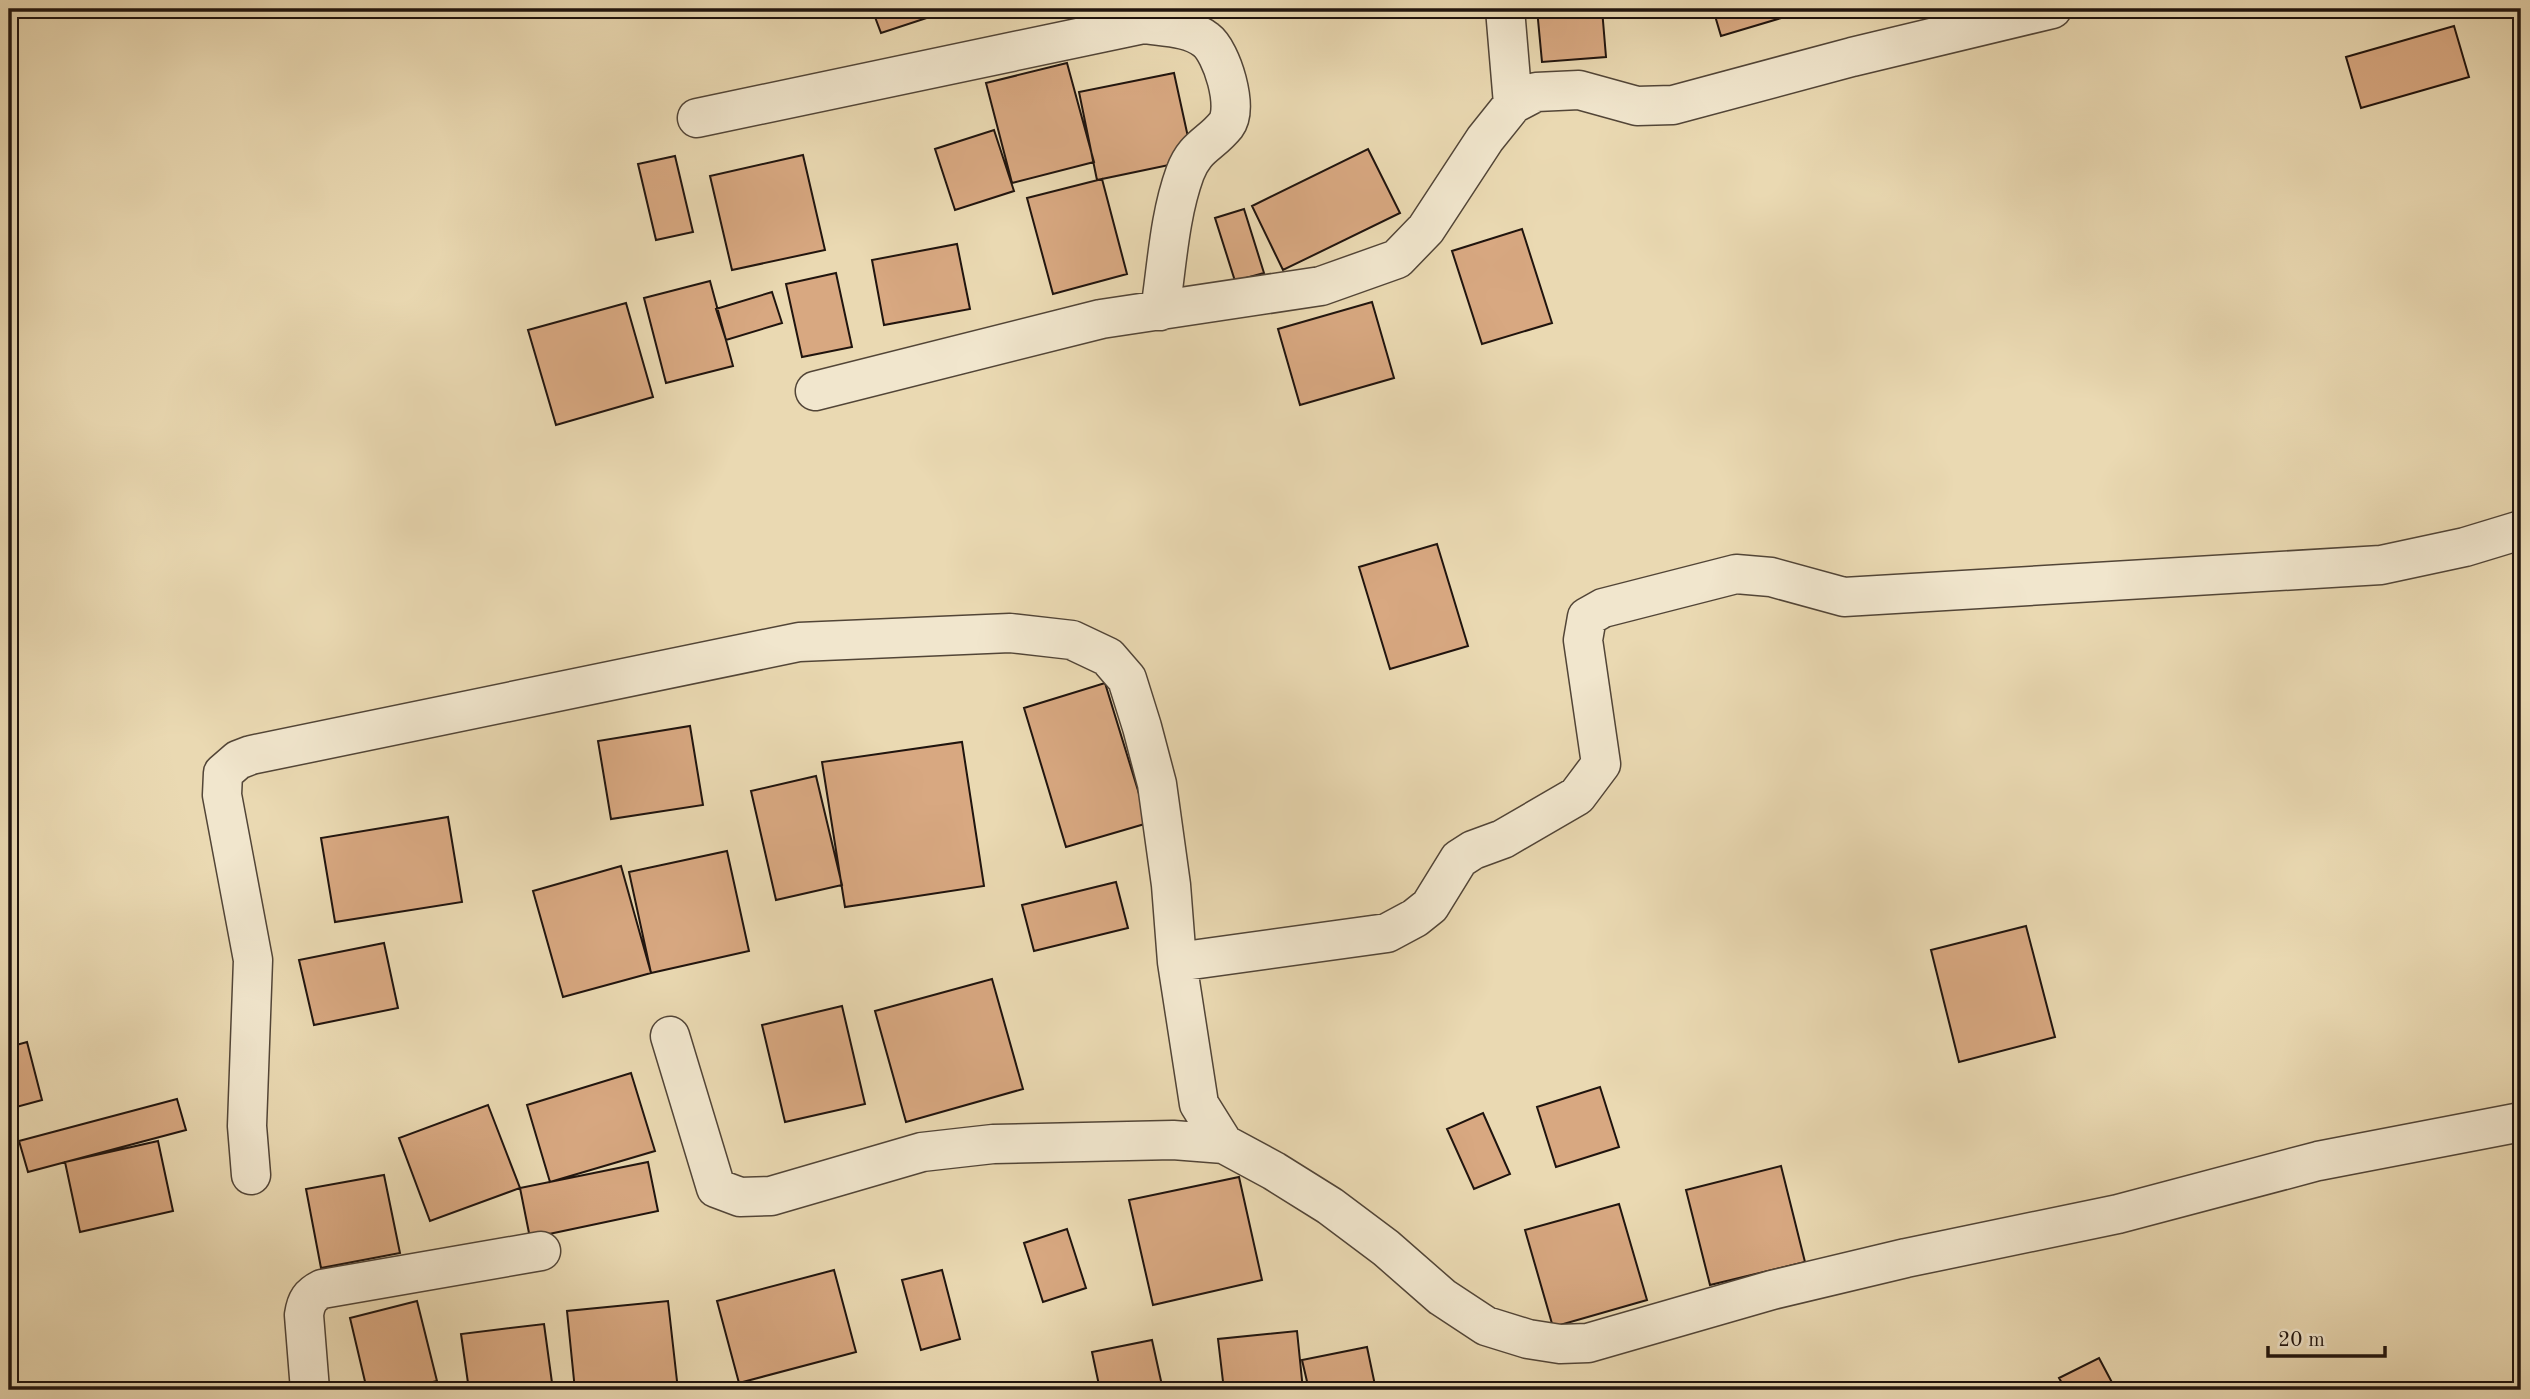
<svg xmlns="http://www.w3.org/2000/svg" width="2530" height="1399" font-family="'Old Standard TT',serif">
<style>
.building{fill:#d8a881;stroke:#20140e;stroke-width:2}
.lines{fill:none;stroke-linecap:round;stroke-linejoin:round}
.minor-casing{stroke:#524537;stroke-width:41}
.minor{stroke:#f1e6cd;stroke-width:38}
</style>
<rect width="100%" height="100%" fill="#ead9b2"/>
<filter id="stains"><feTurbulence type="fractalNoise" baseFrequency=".00286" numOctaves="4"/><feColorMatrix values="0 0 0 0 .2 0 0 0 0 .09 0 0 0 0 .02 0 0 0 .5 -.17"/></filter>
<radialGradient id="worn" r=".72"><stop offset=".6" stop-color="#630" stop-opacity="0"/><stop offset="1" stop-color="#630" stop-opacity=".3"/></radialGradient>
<!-- building -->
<path class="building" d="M872,9H954L881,33Z
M1537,9H1602L1606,57L1542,62Z
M1713,9H1786L1788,16L1721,36Z
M2454,26L2469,77L2361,108L2346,57Z
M1067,63L1094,162L1012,183L986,83Z
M1174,73L1193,160L1097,180L1079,92Z
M994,130L1014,191L955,210L935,149Z
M1368,149L1400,213L1283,270L1252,206Z
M803,155L825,250L732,270L710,176Z
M675,156L693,232L656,240L638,164Z
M1102,179L1127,274L1053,294L1027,198Z
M1244,209L1264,273L1235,281L1215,218Z
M1522,229L1552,323L1482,344L1452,251Z
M957,244L970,309L884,325L872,260Z
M836,273L852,347L802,357L786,284Z
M710,281L733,366L666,383L644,298Z
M772,292L782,323L726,340L716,309Z
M1372,302L1394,378L1300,405L1278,329Z
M626,303L653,397L556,425L528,330Z
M1437,544L1468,646L1390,669L1359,567Z
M1105,683L1148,823L1066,847L1024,708Z
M690,726L703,805L611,819L598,741Z
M962,742L984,886L845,907L822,762Z
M816,776L842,885L776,900L751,791Z
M448,817L462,902L335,922L321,838Z
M727,851L749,951L651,973L629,872Z
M621,866L651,973L563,997L533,891Z
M1116,882L1128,928L1034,951L1022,905Z
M2026,926L2055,1037L1959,1062L1931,950Z
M384,943L398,1008L314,1025L299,960Z
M992,979L1023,1089L906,1122L875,1011Z
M842,1006L865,1104L785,1122L762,1025Z
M27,1042L42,1100L9,1109V1047Z
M631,1073L655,1151L550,1182L527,1105Z
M1600,1087L1619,1147L1556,1167L1537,1107Z
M177,1099L186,1130L28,1172L19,1141Z
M488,1105L520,1188L430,1221L399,1138Z
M1483,1113L1510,1174L1474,1189L1447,1129Z
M158,1141L173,1211L80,1232L65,1162Z
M648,1162L658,1211L530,1238L520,1188Z
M1781,1166L1805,1262L1710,1285L1686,1190Z
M384,1175L400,1253L321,1268L306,1189Z
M1239,1177L1262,1280L1153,1305L1129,1200Z
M1619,1204L1647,1300L1553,1327L1525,1230Z
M1067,1229L1086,1288L1043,1302L1024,1243Z
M834,1270L856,1352L739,1383L717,1301Z
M942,1270L960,1339L921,1350L902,1280Z
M417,1301L437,1381L398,1390H367L350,1318Z
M668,1301L678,1390H575L567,1311Z
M544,1324L553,1390H469L461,1334Z
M1297,1331L1303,1390H1224L1218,1339Z
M1152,1340L1163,1390H1100L1092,1352Z
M1367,1347L1376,1390H1309L1302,1360Z
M2099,1358L2116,1390H2066L2059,1378Z"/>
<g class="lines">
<!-- minor casing -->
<g class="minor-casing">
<path id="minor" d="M1505,9L1513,104
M697,118L1144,24C1164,27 1190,27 1206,40C1222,52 1239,108 1226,125C1210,145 1195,146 1185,173C1169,217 1167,266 1160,311
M815,391L1101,319L1321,286L1397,259L1426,229L1485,139L1513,104L1536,92L1579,90L1637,106L1673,105L1852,57L2052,9
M1177,962L1387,933L1415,918L1430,906L1459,859L1473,850L1503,839L1577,796L1601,764L1583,640L1587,617L1603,608L1736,574L1771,577L1844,597L2381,565L2465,547L2521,530
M670,1036L716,1188L740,1197L771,1196L922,1152L993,1144L1173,1140L1224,1144L1274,1171L1330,1206L1386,1248L1442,1297L1486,1326L1528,1339L1560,1344L1588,1343L1772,1290L1906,1258L2118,1214L2318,1161L2521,1122
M251,1175L247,1126L253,960L222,795L223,773L238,760L251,755L799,642L1010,633L1072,640L1108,657L1127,679L1142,727L1157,784L1171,885L1177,962L1199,1104L1224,1144
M310,1390L304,1315C306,1301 310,1295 322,1289L541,1251"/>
</g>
<!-- minor -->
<use href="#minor" class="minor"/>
</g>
<!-- margin -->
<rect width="2530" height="1399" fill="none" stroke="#ead9b2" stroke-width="35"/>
<rect x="10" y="10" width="2509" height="1378" fill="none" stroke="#20140e" stroke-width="3.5"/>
<rect x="18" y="18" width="2495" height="1364" fill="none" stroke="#20140e" stroke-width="2"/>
<!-- scale -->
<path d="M2268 1346v10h117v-10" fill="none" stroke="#20140e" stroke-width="3.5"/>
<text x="2278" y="1346" font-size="21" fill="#20140e" stroke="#f1e6cd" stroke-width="5" paint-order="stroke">20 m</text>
<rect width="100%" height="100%" filter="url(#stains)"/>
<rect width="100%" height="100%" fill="url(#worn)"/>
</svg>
